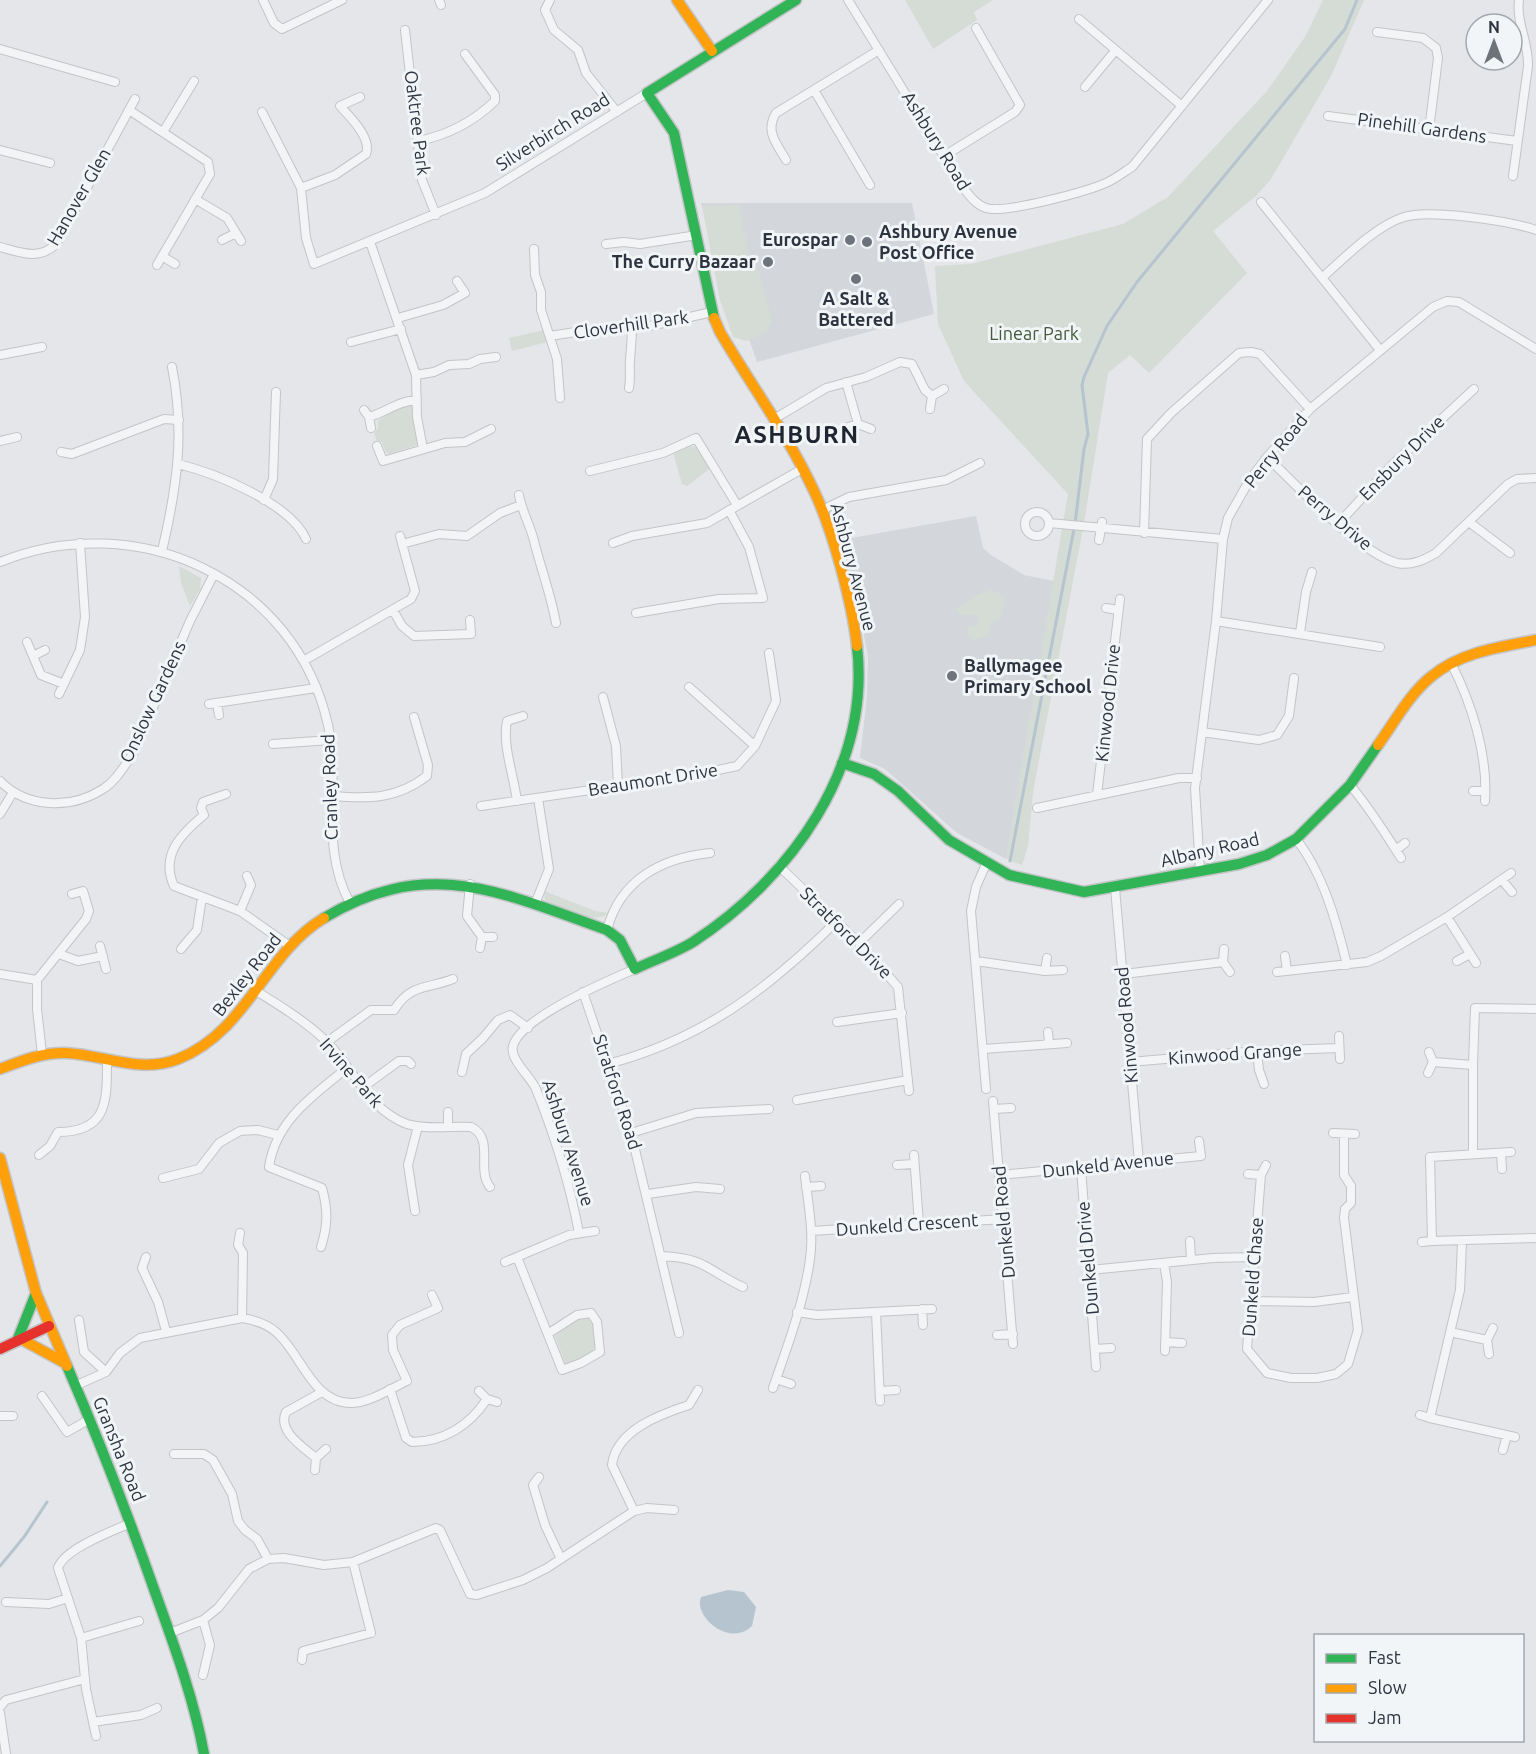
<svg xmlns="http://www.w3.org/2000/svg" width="1536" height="1754" font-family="Ubuntu,sans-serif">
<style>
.built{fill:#d3d6db}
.green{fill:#d5dbd5}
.water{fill:#b6c4d0}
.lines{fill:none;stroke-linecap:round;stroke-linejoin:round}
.stream{stroke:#b6c4d0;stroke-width:3}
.street-casing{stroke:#c3c4c7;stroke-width:10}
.fast-casing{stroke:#c3c4c7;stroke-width:13}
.slow-casing{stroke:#c3c4c7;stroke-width:13}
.jam-casing{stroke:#c3c4c7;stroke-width:13}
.street{stroke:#f3f4f5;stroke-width:8}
.fast{stroke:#30b455;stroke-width:10}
.slow{stroke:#ff9f0a;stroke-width:10}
.jam{stroke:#e5322d;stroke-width:10}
.poi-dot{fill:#6d727b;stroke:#f2f5f7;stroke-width:2}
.labels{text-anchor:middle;stroke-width:6;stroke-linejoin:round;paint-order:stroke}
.street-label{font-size:18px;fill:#2d3440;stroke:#f2f5f7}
.poi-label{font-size:18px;font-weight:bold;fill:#2d3440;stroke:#f2f5f7;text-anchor:start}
.park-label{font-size:18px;fill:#425a3b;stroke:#f2f5f7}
.district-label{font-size:24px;font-weight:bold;letter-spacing:1.5px;fill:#1f2631;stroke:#f2f5f7}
</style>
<rect width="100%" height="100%" fill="#e4e6e9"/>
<!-- built -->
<path class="built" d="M701,203H912L934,314L757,362Z
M976,516L983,548L991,555L1024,575L1054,581L1006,859L957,833L885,769L860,758L867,697L868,656L858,605L840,540Z"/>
<!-- green -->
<path class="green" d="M905,0H993L974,12L977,20L933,49Z
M1323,0H1364L1331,76L1271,179L1256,196L1213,231L1247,273L1149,373L1130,355L1108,373L1084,523L1033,792L1028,846L1022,865L1006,859L1068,494L964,381L938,324L935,266L971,264L1123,224L1168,197L1267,91L1305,37Z
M739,205C744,222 746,260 759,272L772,320L767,332L746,341L733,337L720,300L702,206Z
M544,330L547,342L512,351L509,338Z
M408,404L413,407L417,445L389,454L385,451L382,442L377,441L374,433L378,428V421L394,408Z
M688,445L699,448L709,469L687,486L682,484L673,452Z
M179,566L201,578L200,589L190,606L181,583Z
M991,590L1000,593L1005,599L1001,618L990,625V634L974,640L968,635V627L978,625V617C972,612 965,618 957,613V609L977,595Z
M544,891L595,911L609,913C593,926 561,908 545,900Z
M581,1317H588L593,1325L596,1346C591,1357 577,1364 565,1363L555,1336Z"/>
<!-- water -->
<path class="water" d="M728,1590L744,1592L756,1607L752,1626C729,1648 693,1616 701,1597Z"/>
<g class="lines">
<!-- stream -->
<path class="stream" d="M1075,524L1084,449L1088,434L1082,385L1084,377L1107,326L1137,282L1345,29L1357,0
M1010,861L1074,529
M0,1566L24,1537L47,1502"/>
<!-- street casing -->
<g class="street-casing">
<path id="street" d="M263,0L274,23L282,29L342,0
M439,0L441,5
M550,0L545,10L554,30L578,50L586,73L617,112
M848,0L962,186C969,195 975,204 986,208C1005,214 1089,191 1108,182C1116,178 1124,172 1132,167L1268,0
M1079,19L1182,106
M405,30L422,180L436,215
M1377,32L1423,38L1436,48L1438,58L1429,130
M0,49L115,82
M1085,87L1115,51
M814,90L870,185
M129,110L208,162L210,174L157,265
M262,112L301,188L306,238L314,264L485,193L647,93
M1328,116L1517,141
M163,132L194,81
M418,141C449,135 473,122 495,101V95L465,54
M0,150L50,163
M944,156L1015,112L1020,105L976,28
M786,160C776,143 765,131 776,113L879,50
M1513,176L1528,66C1529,43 1516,23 1519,0
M301,188L335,175L366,154C372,138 350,117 340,106L360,97
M195,199L227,218L241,241
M1261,202L1380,350
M222,240L236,233
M370,242L416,375L417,417L423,449
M606,244L624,242L640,244L697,235
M0,247C20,252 39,261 56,244L135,99
M534,249L535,275L541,292V310L557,359L560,398
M162,256L175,264
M1323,277C1344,258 1377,225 1404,217C1430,209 1510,221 1536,230
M398,318L443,305L465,293L457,281
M550,336L588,330L650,326L712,312
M351,342L401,329
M0,355L42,347
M416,375L434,372L449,365L469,364L480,359L496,357
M846,382L858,424
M629,388C631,378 629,370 630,360C631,348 632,338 632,326
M930,409L932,396L944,389
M364,410L369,417L371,428
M369,417C387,412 397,401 417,400
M774,419L826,388L866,377L900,362L912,364L925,390L932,396
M848,427L858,424L871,429
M0,441L17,437
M377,446L383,461L445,443L465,442L491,429
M61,452L72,454L164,419L179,420
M1267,457C1295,484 1361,554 1397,563C1412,566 1424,560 1436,553L1508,484L1517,479L1536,478
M178,464C215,473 290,503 306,539
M590,471L663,453L696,438L737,505
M519,495C522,513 532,528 535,545C542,571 551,596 556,623
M264,500L273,479L276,392
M822,510L849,497L946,480L980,463
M1025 524a12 12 0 1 1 24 0a12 12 0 1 1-24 0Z
M1469,522L1510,553
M1049,523L1223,539
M1339,523L1392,465L1474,389
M1144,533L1147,439L1171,413L1239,353L1251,352L1260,354L1310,409
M1099,540L1102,522
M613,543L632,536L707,523L802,469
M402,544L439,534L467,536L500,513L521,505
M162,551C177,487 185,432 172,367
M0,562C136,507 295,578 328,725C341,785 319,847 350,903
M1106,608L1118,610
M393,610L402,626L414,636L471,634L470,620
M636,613L719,599L763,598L749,547L729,510
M1216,621L1380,647
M1300,633L1306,592L1312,572
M27,642L41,675L64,684
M33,656L45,650
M305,660L411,599L415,591L400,536
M1451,663C1472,704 1488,755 1485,801
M689,687L755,746
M59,694L80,650L85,617L80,543
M603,697L616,746L618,786
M217,703L219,715
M209,704L316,688
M1202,732L1259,740L1277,735L1289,716L1294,678
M273,744L331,740
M0,781C27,808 70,810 103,789C116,781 124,766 133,754L190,621L214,574
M1350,785C1369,807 1385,833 1401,858
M1473,791H1485
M226,794L203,802L201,808L204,815C181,834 160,855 174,886L240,911L290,946
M1097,795L1120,599
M333,796C369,799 397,799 427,776L428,765L414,717
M517,801C514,776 502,745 507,721L523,716
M481,806L694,775L737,766L755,746L776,701L769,653
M1037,808L1179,778H1197
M0,814L12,794
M1296,839C1323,873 1337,923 1347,965
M1396,850L1405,843
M986,864L976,887L971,911L986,1089
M779,866L859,943L898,987L909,1091
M1200,871L1195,788L1216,621L1223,539L1228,518L1249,481L1267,457L1310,409L1433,307L1447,301L1459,302L1536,349
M1502,880L1512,892
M470,884L467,916L482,937
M1115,888L1139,1162
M535,904L549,869L538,798
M240,911L251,885L247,876
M1447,917L1476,963
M607,930C620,880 661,858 710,853
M859,943L899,904
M100,946L106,969
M480,948L482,937H493
M181,949L197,930L202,897
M1224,949L1223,962L1230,972
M59,954L78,961L103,956
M1285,956L1287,971
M976,961L1045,971L1063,970
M1457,961L1470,954
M1045,971L1047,958
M1277,972L1367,962L1381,956L1447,917L1511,873
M0,974L37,980
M1124,974L1223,962
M258,992C282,1007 308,1023 328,1043C355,1071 369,1110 407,1124C426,1130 452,1126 471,1127C495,1138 476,1170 490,1187
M583,992L631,1133L679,1333
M837,1022L902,1013
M1048,1032L1049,1044
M1339,1036L1340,1059
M327,1042L371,1010H394C411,983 428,989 453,979
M983,1049L1067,1043
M1257,1051L1259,1070L1264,1084
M42,1054L37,1009V980L86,919L89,911L83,891L72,894
M1130,1062L1257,1051L1339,1048
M1433,1062L1473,1065L1475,1008L1536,1009
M608,1064C703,1039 768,989 837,921
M462,1072L466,1054L483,1038L498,1020L510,1015L528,1028
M1428,1073L1433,1062L1429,1052
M362,1088L399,1061H408L411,1064
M797,1100L908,1080
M993,1101L1013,1344
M994,1109L1011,1108
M448,1126V1112
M631,1133L696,1113L769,1109
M1333,1133L1355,1134
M1511,1152L1430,1157L1432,1241L1536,1238
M1501,1153L1502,1169
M1473,1154V1065
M39,1155L50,1146L58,1132C108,1132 107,1101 107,1060
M914,1155L919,1224
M897,1165L914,1164
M1266,1165L1261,1175L1247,1349L1267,1373L1291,1378H1317L1336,1374L1348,1364L1358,1330L1344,1218L1345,1209L1351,1203V1186L1344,1175V1134
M1081,1168L1096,1367
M1248,1174L1261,1175
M1000,1175L1201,1156L1199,1141
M163,1178L199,1169L219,1143L240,1131L258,1130L278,1135
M806,1187L821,1186
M648,1194L696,1187L720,1189
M415,1211L408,1165L418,1126
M811,1231L1004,1219
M240,1233L238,1245L243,1253L242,1318
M579,1233C570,1185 554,1134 536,1089C531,1077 509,1059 513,1046C520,1018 609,980 635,969
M1190,1241L1191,1260
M1462,1241L1460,1290L1430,1418L1515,1437
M1422,1242L1432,1241
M321,1247C328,1225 328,1210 322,1188L269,1167C276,1120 313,1096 347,1068
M662,1256C706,1258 708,1271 743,1287
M146,1257L142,1268L158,1302L166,1331
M517,1257L562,1370L581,1363L600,1352L597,1322L591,1313L577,1315L549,1333
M505,1262L569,1235L595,1231
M1164,1263L1167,1282L1165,1351
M1090,1270L1213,1258L1254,1257
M1251,1301L1314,1302L1353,1297
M922,1309L923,1325
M797,1312L817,1315L932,1309
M876,1312L880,1401
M79,1320L84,1352L106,1372
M1450,1332L1487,1340
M997,1335L1013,1334
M1165,1342L1182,1343
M1095,1349L1111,1348
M1489,1354L1487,1340L1493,1328
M776,1379L791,1384
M75,1386L106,1372L120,1353L140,1338L242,1318C254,1320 266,1323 276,1332C301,1353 312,1403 351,1403C369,1403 390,1389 407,1381L393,1350L392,1335L400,1325L438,1308L432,1295
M773,1388C787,1347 804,1303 810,1259C814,1232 808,1203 805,1176
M390,1389L406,1438L412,1442C444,1442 470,1425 487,1399
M479,1391L487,1399L497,1402
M880,1391L896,1390
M42,1396L67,1432L90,1419
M1420,1415L1430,1418
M0,1416H13
M1503,1450L1507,1435
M174,1454H204L213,1460L232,1494L238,1521L245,1530L257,1539L268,1559
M316,1458C303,1447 277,1431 286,1412L322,1392
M315,1470L316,1458L326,1449
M539,1477L533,1485L545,1525L561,1559
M634,1511L612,1465C616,1430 661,1414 689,1405L698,1390
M6,1602L49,1604L68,1598
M170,1633L203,1620L218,1608L249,1569L268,1559L284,1558L324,1565L353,1562L436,1528L440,1530L470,1594L477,1595L523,1580L547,1568L634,1511L647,1508L674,1510
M81,1638L139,1621
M302,1660L303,1651L371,1633L353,1562
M203,1675L210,1645L203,1620
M0,1707L6,1700L85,1679
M0,1713L6,1754
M93,1722L141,1715L157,1708
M96,1736L86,1689L81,1638L58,1568C64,1549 112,1531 131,1523"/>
</g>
<!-- fast casing -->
<g class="fast-casing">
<path id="fast" d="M714,318L674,133L647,93L796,0
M842,763L874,774L898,791L949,840L1009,875L1084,892L1239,864L1267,855L1296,839L1350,785L1378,745
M324,918C428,855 503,893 607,930L620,940L635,969C654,960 675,953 693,942C791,878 871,768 857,646
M17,1341L36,1293
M67,1366C99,1440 128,1515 155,1592C174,1645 194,1699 204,1754"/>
</g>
<!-- slow casing -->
<g class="slow-casing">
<path id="slow" d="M677,0L712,51
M714,318L720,332C751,385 788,435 814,491C833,531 852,602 857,646
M1378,745C1394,723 1410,693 1432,676C1461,652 1500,647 1536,640
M0,1069C21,1061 43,1052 66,1053C105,1055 140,1074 178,1059C247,1032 264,954 324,918
M0,1158L36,1293L67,1366
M21,1339L65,1363"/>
</g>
<!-- jam casing -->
<g class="jam-casing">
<path id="jam" d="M0,1349L49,1326"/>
</g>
<!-- street -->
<use href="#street" class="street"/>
<!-- fast -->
<use href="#fast" class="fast"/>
<!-- slow -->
<use href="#slow" class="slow"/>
<!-- jam -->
<use href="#jam" class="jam"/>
</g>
<!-- markers -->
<g class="poi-dot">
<circle cx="850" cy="240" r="6"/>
<circle cx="867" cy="242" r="6"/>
<circle cx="768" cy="262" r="6"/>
<circle cx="856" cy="279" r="6"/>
<circle cx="952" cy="676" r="6"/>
</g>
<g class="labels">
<!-- street labels -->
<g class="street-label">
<text transform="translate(417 123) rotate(83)" y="6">Oaktree Park</text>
<text transform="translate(1422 128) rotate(8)" y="6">Pinehill Gardens</text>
<text transform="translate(553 132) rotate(-32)" y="6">Silverbirch Road</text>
<text transform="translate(936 141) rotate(58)" y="6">Ashbury Road</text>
<text transform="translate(79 197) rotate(-60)" y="6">Hanover Glen</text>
<text transform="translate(631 325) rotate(-8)" y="6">Cloverhill Park</text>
<text transform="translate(1276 451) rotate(-51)" y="6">Perry Road</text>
<text transform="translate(1402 458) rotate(-45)" y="6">Ensbury Drive</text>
<text transform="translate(1335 518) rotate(40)" y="6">Perry Drive</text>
<text transform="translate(853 567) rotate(75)" y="6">Ashbury Avenue</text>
<text transform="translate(153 702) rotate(-65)" y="6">Onslow Gardens</text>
<text transform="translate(1108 703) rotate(-84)" y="6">Kinwood Drive</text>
<text transform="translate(653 780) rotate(-9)" y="6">Beaumont Drive</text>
<text transform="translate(330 787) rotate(-92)" y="6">Cranley Road</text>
<text transform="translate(1210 850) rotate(-13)" y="6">Albany Road</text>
<text transform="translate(846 933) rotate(45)" y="6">Stratford Drive</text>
<text transform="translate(247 975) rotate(-52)" y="6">Bexley Road</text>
<text transform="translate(1127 1025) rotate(-95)" y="6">Kinwood Road</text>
<text transform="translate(1235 1054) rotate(-4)" y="6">Kinwood Grange</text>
<text transform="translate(351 1073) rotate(49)" y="6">Irvine Park</text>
<text transform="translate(617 1092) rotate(72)" y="6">Stratford Road</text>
<text transform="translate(568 1143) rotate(72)" y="6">Ashbury Avenue</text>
<text transform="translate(1108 1165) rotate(-6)" y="6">Dunkeld Avenue</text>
<text transform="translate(1004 1222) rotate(-95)" y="6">Dunkeld Road</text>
<text transform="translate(907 1225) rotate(-4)" y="6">Dunkeld Crescent</text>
<text transform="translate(1088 1258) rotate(-95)" y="6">Dunkeld Drive</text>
<text transform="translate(1253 1277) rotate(-86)" y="6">Dunkeld Chase</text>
<text transform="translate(119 1449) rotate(68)" y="6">Gransha Road</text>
</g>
<!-- poi labels -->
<g class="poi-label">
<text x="879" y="238">Ashbury Avenue<tspan x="879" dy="21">Post Office</tspan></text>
<text x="838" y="246" text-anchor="end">Eurospar</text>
<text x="756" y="268" text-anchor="end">The Curry Bazaar</text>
<text x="856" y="305" text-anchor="middle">A Salt &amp;<tspan x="856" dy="21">Battered</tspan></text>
<text x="964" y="672">Ballymagee<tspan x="964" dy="21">Primary School</tspan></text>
</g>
<!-- park labels -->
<g class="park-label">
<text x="1034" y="340">Linear Park</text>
</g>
<!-- district labels -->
<g class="district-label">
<text x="797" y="443">ASHBURN</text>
</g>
</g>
<!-- legend -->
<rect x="1314" y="1634" width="210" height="108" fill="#f2f5f7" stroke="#a3a8ae" stroke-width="1.5"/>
<rect x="1326" y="1654" width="30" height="9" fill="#30b455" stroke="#a3a8ae" stroke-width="1.5"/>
<text x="1368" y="1664" font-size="18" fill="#2d3440">Fast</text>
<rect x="1326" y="1684" width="30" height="9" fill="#ff9f0a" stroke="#a3a8ae" stroke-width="1.5"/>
<text x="1368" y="1694" font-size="18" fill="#2d3440">Slow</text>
<rect x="1326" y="1714" width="30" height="9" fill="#e5322d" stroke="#a3a8ae" stroke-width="1.5"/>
<text x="1368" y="1724" font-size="18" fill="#2d3440">Jam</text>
<!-- north arrow -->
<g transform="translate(1494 42)"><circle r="28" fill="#f2f5f7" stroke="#a3a8ae" stroke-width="1.5"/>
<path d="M0-4.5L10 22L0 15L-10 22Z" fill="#6d727b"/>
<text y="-9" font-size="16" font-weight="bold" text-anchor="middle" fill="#2d3440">N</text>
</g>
</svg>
